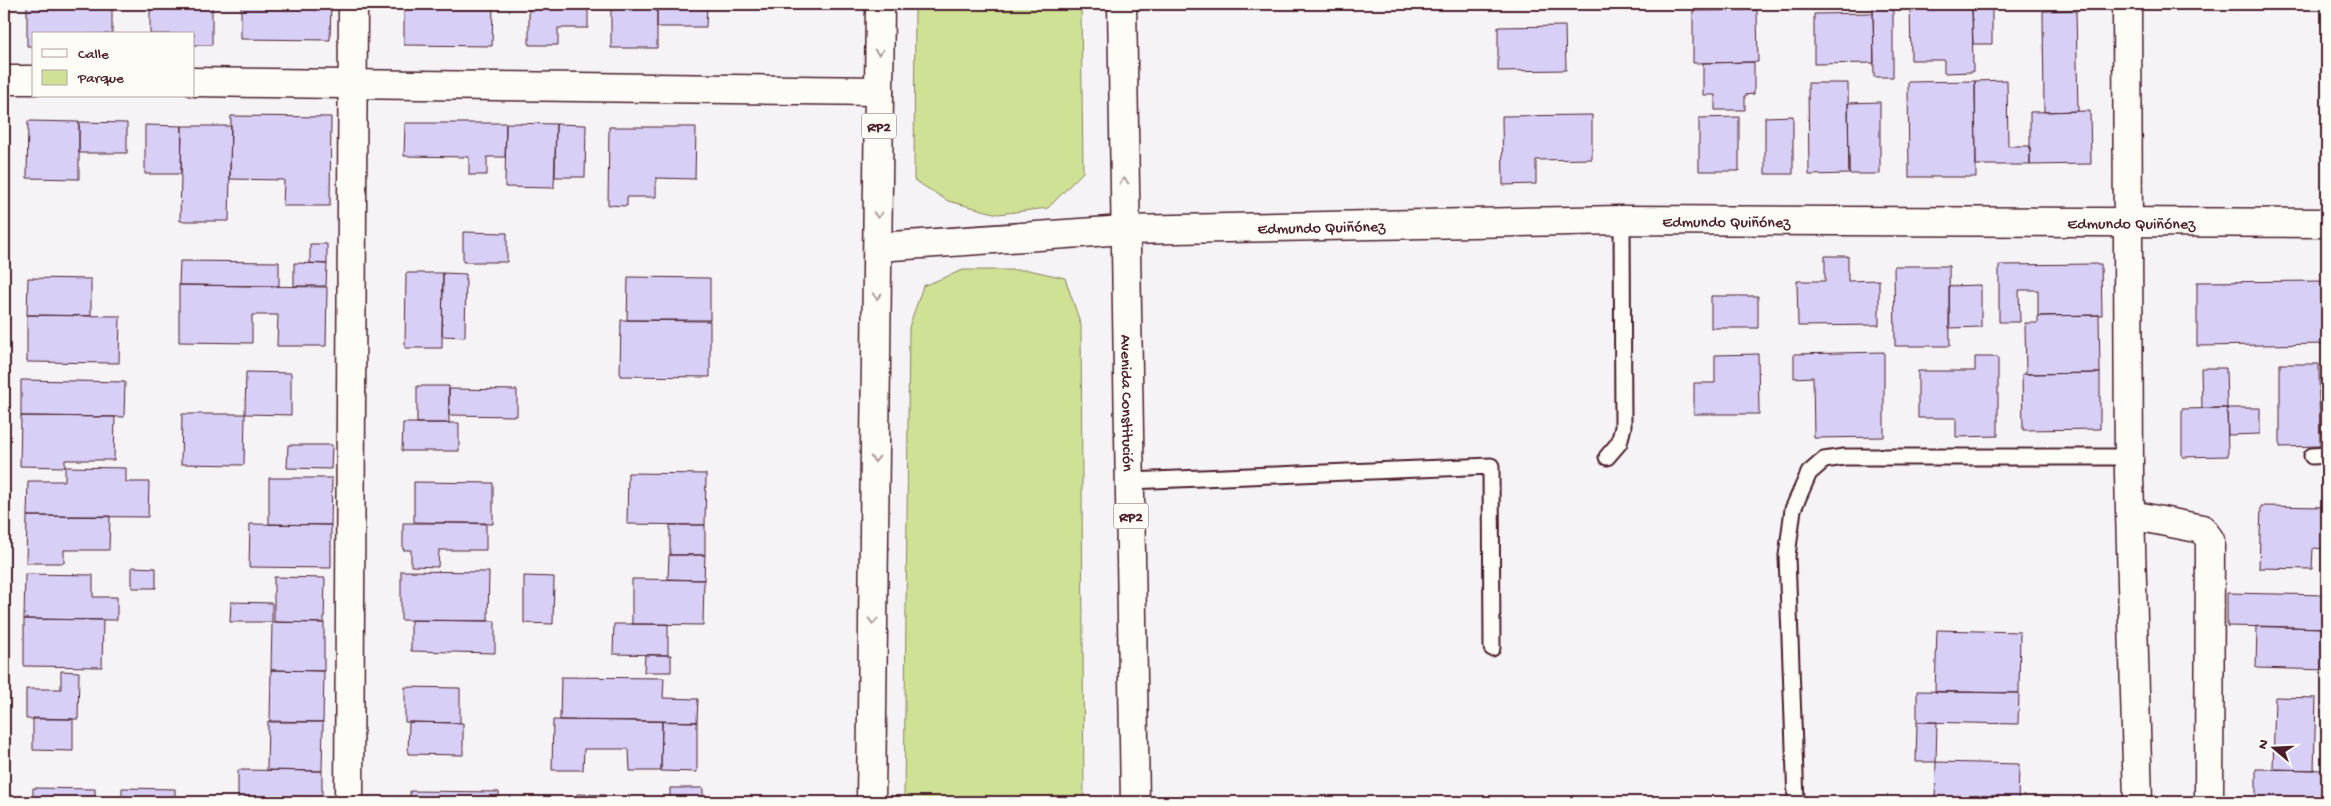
<svg xmlns="http://www.w3.org/2000/svg" width="2331" height="806" font-family="'Gochi Hand',sans-serif">
<style>
.green{fill:#cfe195;stroke:#8c8060}
.building{fill:#d8cff7;stroke:#4a1f2b}
.lines{fill:none;stroke-linecap:round;stroke-linejoin:round}
.lane-casing{stroke:#4a1f2b;stroke-width:19}
.street-casing{stroke:#4a1f2b;stroke-width:31}
.primary-casing{stroke:#4a1f2b;stroke-width:31}
.lane{stroke:#fdfcf7;stroke-width:15}
.street{stroke:#fdfcf7;stroke-width:28}
.primary{stroke:#fdfcf7;stroke-width:28}
.oneway{stroke:#ac999b}
.labels{text-anchor:middle;stroke-width:4;stroke-linejoin:round;paint-order:stroke}
.shield{fill:#fdfcf7;stroke:#806168;stroke-width:1}
.shield-label{font-size:15px;font-weight:bold;fill:#4a1f2b}
.street-label{font-size:16px;fill:#4a1f2b;stroke:#fdfcf7}
</style>
<rect width="100%" height="100%" fill="#f6f3f7"/>
<filter id="ink" filterUnits="userSpaceOnUse"><feTurbulence type="fractalNoise" baseFrequency=".02" numOctaves="2"/><feDisplacementMap in="SourceGraphic" scale="10" xChannelSelector="R" yChannelSelector="G"/><feConvolveMatrix kernelMatrix="1 2 1 2 8 2 1 2 1" color-interpolation-filters="sRGB"/></filter>
<g filter="url(#ink)">
<!-- green -->
<path class="green" d="M915,4H1081L1083,172L1048,208L998,214L948,201L914,180Z
M963,270H1029L1065,278L1081,325L1084,802H904L909,327L923,286Z"/>
<!-- building -->
<path class="building" d="M27,4H112V34H34V46H27Z
M150,4H212V45H194V34H150Z
M241,4H331L330,40L241,39Z
M404,4H493L492,46L404,45Z
M529,4H588V28H558V45H529Z
M611,4H657V48H611Z
M657,4H707L706,27H657Z
M1873,4H1893V77H1874Z
M1972,4L1973,72L1944,73V60H1911L1910,5Z
M1972,4H1992V44H1973Z
M1757,10L1758,62L1693,63V11Z
M2076,10L2078,111L2044,112L2043,11Z
M1873,13L1874,63L1814,64V14Z
M1565,26L1566,70L1498,71V27Z
M1754,62V94L1745,95V110H1715V95H1703V63Z
M2007,80L2008,146H2030V165H1976L1975,81Z
M1975,81L1976,177H1909L1908,82Z
M1808,83H1848L1849,174L1809,175Z
M1880,102V174H1849L1848,103Z
M2090,111L2091,164L2030,165V112Z
M1592,115V159L1536,160V184L1503,185L1502,116Z
M231,116L331,117L330,206H283L284,180L230,179Z
M1793,116V174H1765V117Z
M1739,117V171H1699V118Z
M28,121L79,122V179L27,178Z
M79,122L127,123V153H79Z
M405,123H506L505,157H487V175H469V157L404,156Z
M506,123L556,124L554,188L505,187Z
M556,124L586,125L585,177H555Z
M145,125L182,126L181,174H145Z
M182,126H231L229,221H180Z
M609,127H696L695,179L656,178V197H627V206L608,205Z
M463,232L507,233V262H463Z
M310,244H327V264L310,263Z
M1825,256H1848V281L1879,280V325L1798,326L1797,281H1825Z
M180,261L279,262V286L179,285Z
M294,263L327,264L326,286H294Z
M2101,264L2102,315L2038,316V290H2019L2020,322H1999V265Z
M1894,266H1949L1950,346H1895Z
M406,273H443L442,348H405Z
M443,273L466,274L465,337L442,336Z
M628,277L710,278V320H627Z
M28,278L91,279V316L27,315Z
M2327,281V344L2197,346V282Z
M179,285L327,287L326,346H277L278,315H252V343L179,342Z
M1981,285V327L1949,328V286Z
M1711,296H1758V328H1711Z
M27,315L120,316L119,363L27,362Z
M2099,315L2100,373L2026,374L2025,323H2038V316Z
M621,320L710,321V377L620,376Z
M1884,352V437L1814,438L1813,377L1794,378V354Z
M1758,354L1759,414H1694V383H1715V355Z
M1975,357H1998V436L1956,437V418H1918V371H1975Z
M2280,364H2319L2320,446L2280,447Z
M2201,368H2226L2227,408H2202Z
M246,372L291,373V415L245,414Z
M2100,373V429L2023,430L2022,374Z
M21,380L125,382L124,417L21,416Z
M417,386H449V423H417Z
M449,389L517,390V416L449,415Z
M2319,391H2327V432L2320,433Z
M2227,408H2260V434L2228,435Z
M2227,408L2228,456L2182,457V409Z
M182,414H245L244,465L181,464Z
M21,416L115,417L114,460H65V467L20,466Z
M403,423H459V451H402Z
M288,445H332L331,469L287,468Z
M65,467L126,468V482H149L148,517L27,516L28,481H65Z
M628,473L706,474L705,525L627,524Z
M269,478H332L331,525L269,524Z
M414,482L493,483V524L414,522Z
M2261,506L2327,507V549L2313,548L2312,569L2259,568Z
M27,516H110L109,550H64V563H26Z
M403,523H486V550H439L438,567L411,566V550H403Z
M250,524L331,525V568L249,567Z
M670,525H705V555H670Z
M669,555H705L704,580L668,579Z
M132,567L156,568V588H132Z
M401,571L489,572L488,621L401,620Z
M25,574L93,575V597H117V620L24,619Z
M524,576L554,577L553,624L524,623Z
M274,577L325,578L324,623L274,622Z
M632,579L704,580L703,625L632,624Z
M2227,593L2327,595V628L2227,626Z
M231,602L272,603V622H230Z
M24,619L103,620L102,667L24,666Z
M411,620L495,621V653L411,651Z
M272,622L324,623V671L271,670Z
M614,624H668V655L613,654Z
M2257,626L2327,628V670L2256,668Z
M1937,630L2020,632L2019,693L1935,692Z
M645,655H671V672H644Z
M271,670L324,671L323,722H270Z
M61,671L79,672L78,719H26V689H61Z
M561,677L664,678L663,698L698,699L697,722L560,720Z
M405,687L460,688V723L405,722Z
M1917,691L2019,693L2018,724L1917,722Z
M2275,697L2316,698L2314,770L2273,769Z
M33,718L73,719V751L33,750Z
M553,720L662,721L661,771H630L629,749H584L583,770H552Z
M268,721L323,722L322,771L267,770Z
M662,721L697,722V772L661,771Z
M409,722L463,723V755L408,754Z
M1917,722H1937L1936,762H1916Z
M1936,762L2019,764L2018,802H1935Z
M2256,769L2327,770V802H2256Z
M238,770L322,771V802H238Z
M33,788L95,789V802H33Z
M122,788L175,789V802H122Z
M670,788H703V802H670Z
M410,791L499,792V802H410Z
M577,794L605,795V802H577Z"/>
<g class="lines">
<!-- lane casing -->
<g class="lane-casing">
<path id="lane" d="M2312,456L2327,455
M1607,457L1619,443L1623,427L1622,220
M1130,481L1491,466L1492,648
M1796,802L1787,556L1793,509L1809,473L1824,460L1844,457H2130"/>
</g>
<!-- street casing -->
<g class="street-casing">
<g id="street">
<path d="M2127,4L2129,474L2138,802"/>
<path d="M4,80H34"/>
<path d="M194,82L879,91"/>
<path id="s1" d="M878,247L1124,230L1622,220L2327,223"/>
<path d="M2131,515L2202,529L2210,540L2209,802"/>
<path d="M349,802L353,4"/>
</g>
</g>
<!-- primary casing -->
<g class="primary-casing">
<g id="primary">
<path id="s2" d="M1122,4L1135,802"/>
<path d="M871,802L880,4"/>
</g>
</g>
<!-- lane -->
<use href="#lane" class="lane"/>
<!-- street -->
<use href="#street" class="street"/>
<!-- primary -->
<use href="#primary" class="primary"/>
</g>
<!-- one-way arrows -->
<defs><path id="oneway-chevron" d="M-2-3.5L2.5 0L-2 3.5" fill="none" stroke-width="1.6" stroke-linecap="round" stroke-linejoin="round" transform="scale(1.25)"/></defs>
<g class="oneway">
<use href="#oneway-chevron" transform="translate(879 52) rotate(90)"/>
<use href="#oneway-chevron" transform="translate(1124 181) rotate(-91)"/>
<use href="#oneway-chevron" transform="translate(878 215) rotate(91)"/>
<use href="#oneway-chevron" transform="translate(877 296) rotate(91)"/>
<use href="#oneway-chevron" transform="translate(875 459) rotate(91)"/>
<use href="#oneway-chevron" transform="translate(873 621) rotate(91)"/>
</g>
</g>
<g class="labels">
<!-- shield labels -->
<g class="shield">
<rect x="861.5" y="113.5" width="35" height="25" rx="4"/>
<rect x="1113.5" y="503.5" width="35" height="25" rx="4"/>
</g>
<g class="shield-label">
<text x="879" y="131">RP2</text>
<text x="1131" y="521">RP2</text>
</g>
<!-- street labels -->
<g class="street-label">
<text dy="6" stroke="none"><textPath href="#s1" startOffset="849">Edmundo Quiñónez</textPath></text>
<text dy="6" stroke="none"><textPath href="#s1" startOffset="1254">Edmundo Quiñónez</textPath></text>
<text dy="6" stroke="none"><textPath href="#s1" startOffset="444">Edmundo Quiñónez</textPath></text>
<text dy="6" stroke="none"><textPath href="#s2" startOffset="399">Avenida Constitución</textPath></text>
</g>
</g>
<!-- margin -->
<rect width="2331" height="806" fill="none" stroke="#fdfcf7" stroke-width="20"/>
<rect x="10" y="10" width="2311" height="786" fill="none" stroke="#4a1f2b" stroke-width="2" filter="url(#ink)"/>
<!-- legend -->
<rect x="32" y="32" width="162" height="65" fill="#fdfcf7" stroke="#b5a4a5"/>
<rect x="42" y="49" width="25" height="8" fill="#fdfcf7" stroke="#b5a4a5"/>
<text x="78" y="58" font-size="15" fill="#4a1f2b">Calle</text>
<rect x="42" y="70" width="25" height="15" fill="#cfe195" stroke="#b5a4a5"/>
<text x="78" y="82" font-size="15" fill="#4a1f2b">Parque</text>
<!-- north arrow -->
<g transform="translate(2274 748) rotate(289)" stroke="#fdfcf7" stroke-width="4" paint-order="stroke">
<path d="M0-4L9 19L0 12L-9 19Z" fill="#4a1f2b"/>
<text y="-8" font-size="14" font-weight="bold" text-anchor="middle" fill="#4a1f2b">N</text>
</g>
</svg>
